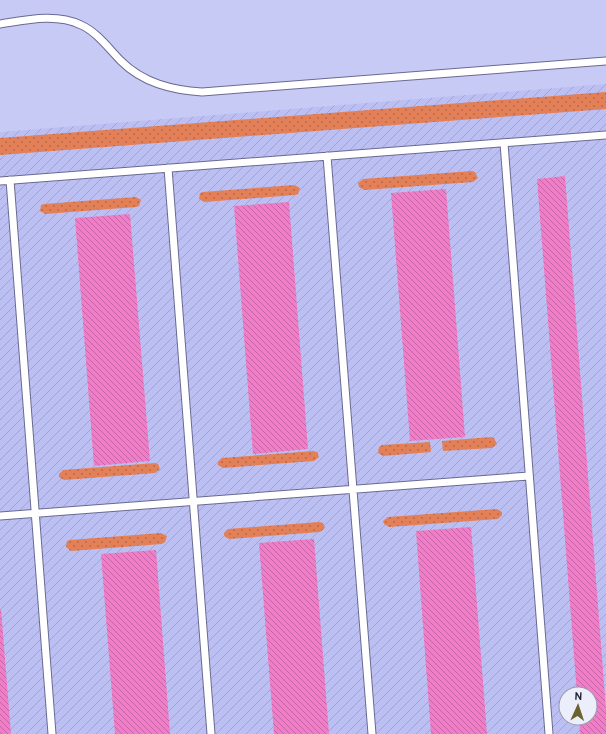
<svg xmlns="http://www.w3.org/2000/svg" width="606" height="734" font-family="Overpass,sans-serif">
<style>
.industrial{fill:url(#industrial-furrows);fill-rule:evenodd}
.grass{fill:url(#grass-dots)}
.building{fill:url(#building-back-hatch)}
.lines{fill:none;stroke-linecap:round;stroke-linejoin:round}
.service-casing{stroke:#696a92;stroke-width:9}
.service{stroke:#fff;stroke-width:7}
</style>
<defs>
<pattern id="industrial-furrows" width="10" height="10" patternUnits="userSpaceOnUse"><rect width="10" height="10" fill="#bcbff2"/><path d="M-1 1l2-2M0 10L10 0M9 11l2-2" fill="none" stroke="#a1a4d0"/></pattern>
<pattern id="grass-dots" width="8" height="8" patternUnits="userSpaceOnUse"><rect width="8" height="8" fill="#e48057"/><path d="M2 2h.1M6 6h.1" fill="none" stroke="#b86848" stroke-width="1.8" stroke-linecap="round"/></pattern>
<pattern id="building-back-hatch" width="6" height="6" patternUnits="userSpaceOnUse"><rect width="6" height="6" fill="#f17dc8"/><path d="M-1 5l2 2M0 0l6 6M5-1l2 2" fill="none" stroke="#c366a3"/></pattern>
</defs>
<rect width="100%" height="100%" fill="#c8caf6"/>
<!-- industrial -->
<path class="industrial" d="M606,84V734H0V132ZM566,694H590V718H566Z"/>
<!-- grass -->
<path class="grass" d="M606,92V109L0,155V138Z
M472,171L475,172L478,178L473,182L364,190L359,187L358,183L363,179Z
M294,185L300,188L298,194L295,195L204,202L199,199L200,193L203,192Z
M136,197L141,200L139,206L136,207L45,214L40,211L41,205L44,204Z
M491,437L494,438L497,444L492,448L443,451L442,441Z
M430,442L431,452L383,456L378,453L379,447L382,445Z
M313,451L317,452L319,457L314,461L223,468L218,465V462L222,458Z
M155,463L158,464L160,469L155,473L64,480L59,477V474L63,470Z
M497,509L502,512V515L498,519L389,527L384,524L383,521L388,517Z
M319,522L323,523L325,528L320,532L229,539L224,536V533L228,529Z
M161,533L167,536L165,542L162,544L71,551L66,547L67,541L70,540Z"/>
<!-- building -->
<path class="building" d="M565,176L606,710V734H580L579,718H590V694H577L537,179Z
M446,189L465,437L410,441L391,193Z
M289,202L308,449L253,454L234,206Z
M130,214L150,461L94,466L75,218Z
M471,527L487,734H431L416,531Z
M314,539L329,734H274L259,543Z
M156,550L170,734H115L101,554Z
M0,609H1L11,734H0Z"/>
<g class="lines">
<!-- service casing -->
<g class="service-casing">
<path id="service" d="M0,24C26,20 56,13 81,25C97,32 109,49 121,61C143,83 172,90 202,92L606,61
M504,143L549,734
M327,156L372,734
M168,168L211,734
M10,180L52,734
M0,181L606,135
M0,516L529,476"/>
</g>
<!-- service -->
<use href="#service" class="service"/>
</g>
<!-- north arrow -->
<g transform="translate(578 706) rotate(3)"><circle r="19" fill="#edeefc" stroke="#9b9caa"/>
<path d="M0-3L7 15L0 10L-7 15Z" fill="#6a6330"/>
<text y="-6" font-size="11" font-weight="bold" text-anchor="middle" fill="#1f2030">N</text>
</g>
</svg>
